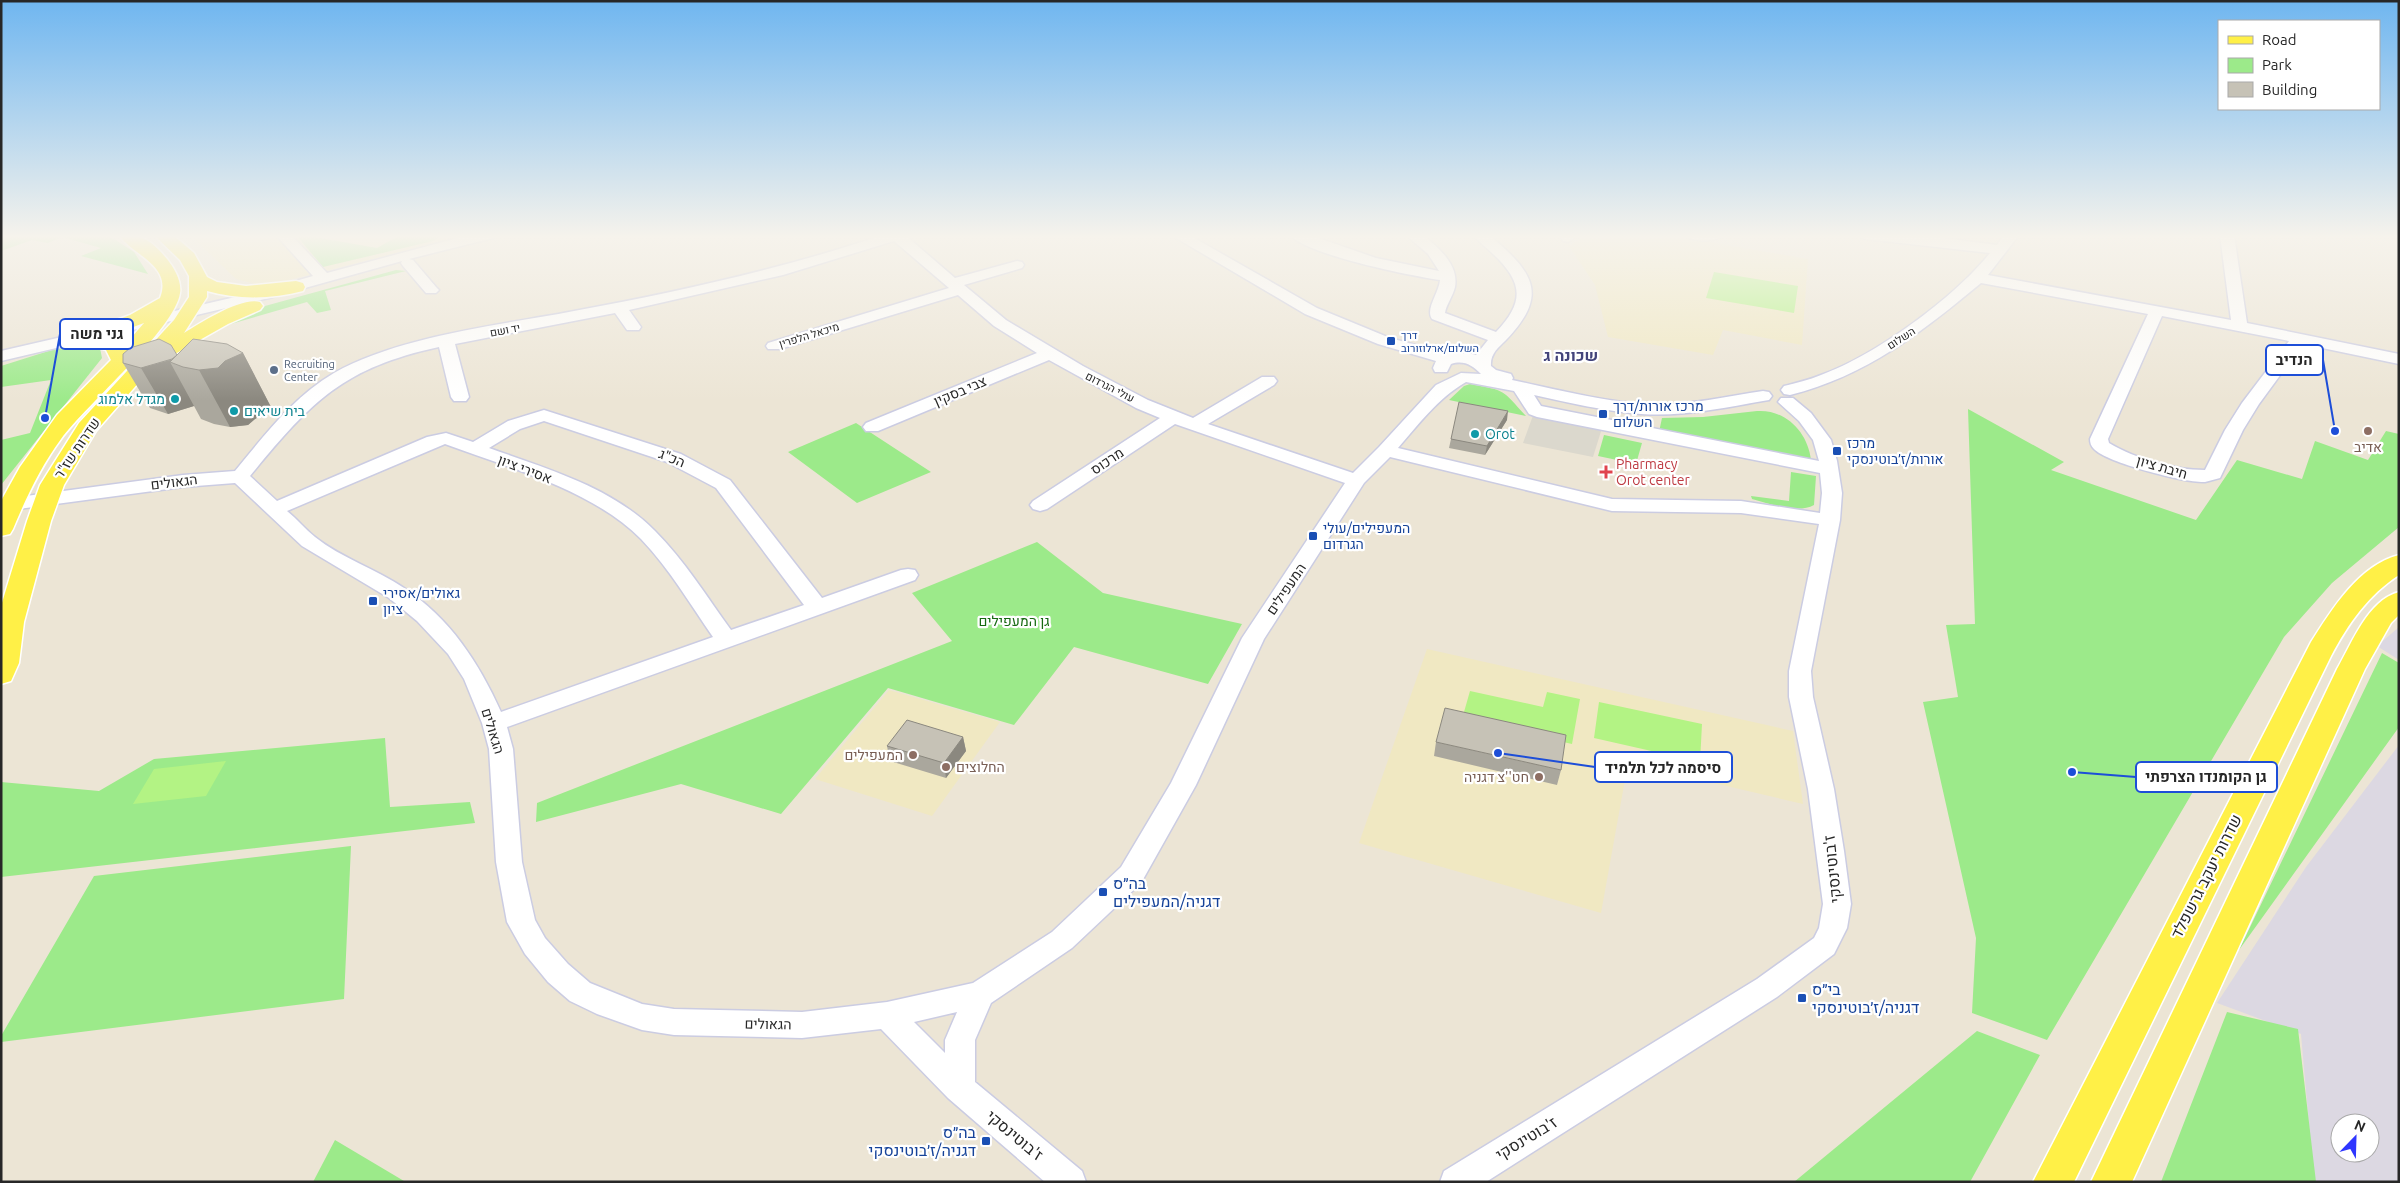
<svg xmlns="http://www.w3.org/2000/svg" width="2400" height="1183" font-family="Ubuntu,Heebo,sans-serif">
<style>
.industrial{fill:#dcd8e2;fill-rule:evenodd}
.education{fill:#f0e8c2}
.green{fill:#9cea8a}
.pitch{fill:#b3f384}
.plaza{fill:#dbd8cd}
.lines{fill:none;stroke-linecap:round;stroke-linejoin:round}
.minor-casing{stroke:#cbcce2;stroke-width:3}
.major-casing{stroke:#fff;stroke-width:3}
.minor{fill:#fff;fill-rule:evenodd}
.major{fill:#fff047;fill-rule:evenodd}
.wall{fill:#aaa79d}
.shaded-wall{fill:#8b887f}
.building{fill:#c6c2b6;stroke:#8b887f}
.transit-dot{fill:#1a4fb4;stroke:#fff;stroke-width:2}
.service-dot{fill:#5c6f8a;stroke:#fff;stroke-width:2}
.culture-dot{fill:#0f9aa8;stroke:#fff;stroke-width:2}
.education-dot{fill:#8d6e63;stroke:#fff;stroke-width:2}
.health-dot{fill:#e0444e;stroke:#fff;stroke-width:2}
.labels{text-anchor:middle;stroke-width:4.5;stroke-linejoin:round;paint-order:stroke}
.far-street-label{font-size:11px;fill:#272727;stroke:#fff}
.far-transit-label{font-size:11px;fill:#164399;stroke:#fff;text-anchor:start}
.far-service-label{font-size:11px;fill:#4e5e75;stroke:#fff;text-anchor:start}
.street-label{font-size:14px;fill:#272727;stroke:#fff}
.culture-label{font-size:14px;fill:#0d838f;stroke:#fff;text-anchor:start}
.transit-label{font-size:14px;fill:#164399;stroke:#fff;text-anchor:start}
.education-label{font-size:14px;fill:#785e54;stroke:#fff;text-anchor:end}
.health-label{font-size:14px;fill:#be3a42;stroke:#fff;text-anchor:start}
.park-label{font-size:14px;fill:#166911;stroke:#fff}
.far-district-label{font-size:16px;font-weight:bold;fill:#43447b;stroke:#fff}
.near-street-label{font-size:16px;fill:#272727;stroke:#fff}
.near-transit-label{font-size:16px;fill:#164399;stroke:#fff;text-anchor:start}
.leader{fill:none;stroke:#1d4ed8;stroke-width:2}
.callout-dot{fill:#1d4ed8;stroke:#fff;stroke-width:2}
.callout{fill:#fff;stroke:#1d4ed8;stroke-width:2}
.callout-label{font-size:15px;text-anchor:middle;font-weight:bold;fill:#272727}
</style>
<rect width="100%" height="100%" fill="#ece5d5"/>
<!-- industrial -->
<path class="industrial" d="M2399,627V660L2377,646Z
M2399,745V1182H2314L2301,1034L2217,1003L2306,867ZM2340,1123H2370V1153H2340Z"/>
<!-- education -->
<path class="education" d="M190,235H470L263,286L236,279Z
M1591,235H1668L1808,259L1802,345L1723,330L1713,355L1608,337L1595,285L1569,246L1585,236Z
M1427,649L1793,731L1803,804L1628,763L1601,913L1359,843Z
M889,690L1000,722L932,816L815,779Z"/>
<!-- green -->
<path class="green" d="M1,235H108L134,252L148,274L81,256L101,248L62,237L48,243L32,240L1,251Z
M296,235H316L315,237L377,248L400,235H443L433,241L323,267Z
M396,270L406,271L325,291L331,310L317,313L307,302L224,326L243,312Z
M83,346L100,348L102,358L1,485V440L30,433L51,380L1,387V366L55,349Z
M1470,384C1507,391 1501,389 1526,416L1449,400L1464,386Z
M1968,409L2064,462L2051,470L2196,520L2237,460L2302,479L2315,441L2368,460L2386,431L2399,434V527L2332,583L2284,637L2047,1040L1972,1013L1976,938L1923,702L1958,697L1946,625L1975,624Z
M1757,411C1785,409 1808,432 1811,460L1659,432L1662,418L1703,417Z
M856,423L931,472L857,503L788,452Z
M1604,435L1642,443L1636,464L1598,456Z
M1791,472L1816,476L1814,505C1798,514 1769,504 1752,499L1751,496L1789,501Z
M1037,542L1103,593L1242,624L1208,684L1074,647L1014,725L888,688L781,814L681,784L536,822L537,803L952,641L912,593Z
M2382,653L2399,663V727L2239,950Z
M385,738L390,807L470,802L475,823L1,877V782L99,791L154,759Z
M351,846L344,999L1,1042V1036L94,876Z
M2227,1012L2298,1029L2316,1182H2161Z
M1977,1031L2040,1055L1970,1182H1794Z
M335,1140L404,1181L406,1182H313Z"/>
<!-- pitch -->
<path class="pitch" d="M1714,272L1798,286L1794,313L1706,298Z
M1470,691L1543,707L1547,692L1580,699L1572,744L1462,719Z
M1599,702L1702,724L1700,762L1594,738Z
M226,761L206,796L133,804L154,769Z"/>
<!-- plaza -->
<path class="plaza" d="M1535,410L1603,425L1593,457L1523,443Z"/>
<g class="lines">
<!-- minor casing -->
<g class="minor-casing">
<path id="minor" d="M276,235H291L327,273L469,235H495L493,238L409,259L413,260L436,287L439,290L436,293H426L403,266L401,263L402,261L269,298L1,361V351L261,291L313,276Z
M883,235H905L955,278L1017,261L1022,262L1024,265L1022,268L964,285L1006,320L1083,366L1148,400L1193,418L1262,377H1274L1277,381L1274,385L1208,424L1353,473L1379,447L1436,385L1461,373L1481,374C1472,365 1464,360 1451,364L1447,372H1435L1433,368L1436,361L1378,344L1305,314L1171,235H1189L1317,308L1390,338L1449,354L1468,353L1476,355L1488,340L1432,319C1425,309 1439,293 1440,280C1412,276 1307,255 1290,235H1310L1376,258L1439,271L1428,254L1406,235H1423C1439,248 1459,265 1455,287C1453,296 1446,305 1445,313L1496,332C1525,302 1523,282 1493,254C1487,248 1479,242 1473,235H1489C1533,272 1550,294 1506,340C1498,348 1490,354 1491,366L1496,370L1511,374L1513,378L1512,380C1554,389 1597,400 1641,404C1682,407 1723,397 1763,391L1769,392L1772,396L1769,400L1763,401C1723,408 1681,417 1641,414C1605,411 1570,403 1534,395L1541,406L1819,461L1813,440L1799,421L1778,402L1781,398H1793L1811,413L1831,440L1837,461L1842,493L1840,520L1811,671L1813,697L1834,789L1844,851L1851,904L1847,928L1834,954L1777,997L1486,1182H1440L1444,1171L1757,979L1814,938L1819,928L1823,904L1808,789L1789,697V671L1819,524L1741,513L1612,511L1390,457L1364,483L1264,639L1196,785L1141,883L1072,948L991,1003L975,1040V1082L1082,1171L1086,1182H1045L948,1098L881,1029L802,1038L674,1035L642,1030L597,1014L570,1001L548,982L525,954L507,922L496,862L489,749L482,723L464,679L448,654L417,621L389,598L302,546L235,483L183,487L11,510L4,508L1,504L4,500L11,498L183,475L235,471C264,436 293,397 334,373C399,336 501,325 574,311C678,292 782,269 883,235ZM894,241L949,288L768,343L766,346L768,349H780L958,295L994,326L1037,353L866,423L863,427L866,431H878L1049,360L1136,408L1160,418L1033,501L1030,505L1033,509L1040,511L1047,509L1175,424L1345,483L1242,638L1171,783L1121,867L1052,932L973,983L887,1002L802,1012L674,1009L642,1004L590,983L568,964L545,938L535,920L522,862L513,749L507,727L915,580L918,575L915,570L908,569L901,570L822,598L730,480L681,454L544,410L508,421L473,442L446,433L427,437L277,501L250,476C311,402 342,368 439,347L451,397L454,401H466L469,397L455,344L615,313L627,330H639L641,327L629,310L783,275ZM1466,382L1514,391L1529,414L1537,417L1820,473L1822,493L1820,513L1741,501L1612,499L1398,448C1419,424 1437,399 1466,382ZM544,421L667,462L716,488L804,605L731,630C707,597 684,560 655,531C612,487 545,468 489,448L520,429ZM445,444C507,467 593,490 641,539C669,568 690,604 713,637L501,712C479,663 450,618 404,588C376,569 341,558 315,537C305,529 297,519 287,511ZM957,1012L945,1040V1053L914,1022Z
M1563,235H1579L1568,242L1563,241L1561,238Z
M1684,235H1724C1717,242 1691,242 1684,235Z
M1858,235H1919L1997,245L2004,235H2019L1988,275L2231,320L2220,235H2234L2247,323L2399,354V364L2303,344L2259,404L2243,430L2220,478C2215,479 2210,481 2205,482C2186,483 2107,463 2094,449C2091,446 2090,443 2090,439L2148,314L1981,283C1922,332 1866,376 1790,395L1784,394L1781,390L1784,386C1796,383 1809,380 1821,375C1876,355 1954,298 1990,253L1865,239ZM2162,316L2289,341L2242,403L2225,430L2205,470C2174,470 2136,459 2109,443L2108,439Z"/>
</g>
<!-- major casing -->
<g class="major-casing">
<path id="major" d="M119,235C143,235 151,240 167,259C174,268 182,281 180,293C175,329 86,405 61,439C41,466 26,498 13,529L10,534L1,536V501L20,467L57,415L111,360L106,350C93,345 80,351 67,347L64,343L67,339L98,335L95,331L98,327L130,315L160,298C173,265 132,255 119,235ZM144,323L125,345L107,336L112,335Z
M154,235H173L194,253L207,277L217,282L246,286L296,281L303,283L305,287L303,291C272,299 238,300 207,291V297L184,333C201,323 240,297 260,302L263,306L260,310L228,324L175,354L163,355L96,431L64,485L51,521L24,622L19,663L11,681L1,684V606L27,521L40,485L79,423L174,320L189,297V276L180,260Z
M2399,555V575C2368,595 2348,624 2331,656L2074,1182H2033L2311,642C2332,609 2359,565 2399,555Z
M2399,592V615L2391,623L2365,669L2132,1182H2091L2337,669C2352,643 2368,600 2399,592Z"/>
</g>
<!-- minor -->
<use href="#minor" class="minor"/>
<!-- major -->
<use href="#major" class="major"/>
</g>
<!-- wall -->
<path class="wall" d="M243,353L272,409L255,419L248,425L230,427L214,424L201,419L194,406L168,414L150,408L123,363L177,355Z
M1507,420L1485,455L1449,448L1451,439Z
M963,737L966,751L946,778L890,761L887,746Z
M1436,742L1561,770L1557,785L1434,756Z"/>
<!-- shaded-wall -->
<path class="shaded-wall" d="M243,353L272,409L255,419L248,425L230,427L199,370L225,361Z
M178,358L170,362L194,406L168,414L141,368Z
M1508,411L1507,420L1485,455L1487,446Z
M963,737L966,751L946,778L944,763Z"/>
<!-- building -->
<path class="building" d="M159,339L171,345L177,355L172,359L141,368L123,363V354L130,348Z
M193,339L227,344L243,353L225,361L218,368L199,370L183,367L170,362Z
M1459,402L1508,411L1487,446L1451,439Z
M1445,708L1566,735L1561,770L1436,742Z
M907,720L963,737L944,763L887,746Z"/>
<!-- sky -->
<linearGradient id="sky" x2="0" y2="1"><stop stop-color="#6fb6f0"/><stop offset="0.59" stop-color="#f6f3ec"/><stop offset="1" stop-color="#f6f3ec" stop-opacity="0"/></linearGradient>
<rect width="2400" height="401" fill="url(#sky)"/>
<!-- markers -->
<g class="transit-dot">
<rect x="1386" y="336" width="10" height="10" rx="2.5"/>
<rect x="1598" y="409" width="10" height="10" rx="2.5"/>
<rect x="1832" y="446" width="10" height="10" rx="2.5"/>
<rect x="1308" y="531" width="10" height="10" rx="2.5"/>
<rect x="368" y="596" width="10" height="10" rx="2.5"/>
<rect x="1098" y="887" width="10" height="10" rx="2.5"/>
<rect x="1797" y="993" width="10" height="10" rx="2.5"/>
<rect x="981" y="1136" width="10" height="10" rx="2.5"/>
</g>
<circle class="service-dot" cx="274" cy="370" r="5"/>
<g class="culture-dot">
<circle cx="175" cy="399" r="5"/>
<circle cx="234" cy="411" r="5"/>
<circle cx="1475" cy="434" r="5"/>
</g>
<g class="education-dot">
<circle cx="2368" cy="431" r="5"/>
<circle cx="913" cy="755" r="5"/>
<circle cx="946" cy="767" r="5"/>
<circle cx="1539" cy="777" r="5"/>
</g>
<path class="health-dot" d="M1603.5 464.5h5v5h5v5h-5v5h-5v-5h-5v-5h5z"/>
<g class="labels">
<!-- far-street labels -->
<g class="far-street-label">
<text transform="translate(505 330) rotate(-11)" y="4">יד ושם</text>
<text transform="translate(809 335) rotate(-17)" y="4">מיכאל הלפרין</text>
<text transform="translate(1901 338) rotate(-33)" y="4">השלום</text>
<text transform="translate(1110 387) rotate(27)" y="4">עולי הגרדום</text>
</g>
<!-- far-transit labels -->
<g class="far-transit-label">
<text x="1401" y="339">דרך<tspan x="1401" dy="13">השלום/ארלוזורוב</tspan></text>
</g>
<!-- far-service labels -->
<g class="far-service-label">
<text x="284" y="368">Recruiting<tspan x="284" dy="13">Center</tspan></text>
</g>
<!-- street labels -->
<g class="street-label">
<text transform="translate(960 391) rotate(-23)" y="5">צבי בסקין</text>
<text transform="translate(77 448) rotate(-56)" y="5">שדרות שז"ר</text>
<text transform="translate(672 458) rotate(22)" y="5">הכ"ג</text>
<text transform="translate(1107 461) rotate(-34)" y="5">מרכוס</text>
<text transform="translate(2162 467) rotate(16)" y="5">חיבת ציון</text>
<text transform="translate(525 469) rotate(21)" y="5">אסירי ציון</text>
<text transform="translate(174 482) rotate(-7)" y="5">הגאולים</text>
<text transform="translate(1286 589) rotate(-56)" y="5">המעפילים</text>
<text transform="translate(493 731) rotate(73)" y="5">הגאולים</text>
<text transform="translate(768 1024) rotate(1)" y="5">הגאולים</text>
</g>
<!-- culture labels -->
<g class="culture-label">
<text x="165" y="404" text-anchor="end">מגדל אלמוג</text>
<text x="244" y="416">בית שיאים</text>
<text x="1485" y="439">Orot</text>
</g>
<!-- transit labels -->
<g class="transit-label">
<text x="1613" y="411">מרכז אורות/דרך<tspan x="1613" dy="16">השלום</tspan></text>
<text x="1847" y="448">מרכז<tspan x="1847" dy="16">אורות/ז׳בוטינסקי</tspan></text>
<text x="1323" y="533">המעפילים/עולי<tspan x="1323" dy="16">הגרדום</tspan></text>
<text x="383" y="598">גאולים/אסירי<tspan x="383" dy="16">ציון</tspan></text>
</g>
<!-- education labels -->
<g class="education-label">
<text x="2368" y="452" text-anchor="middle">אדיב</text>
<text x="903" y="760">המעפילים</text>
<text x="956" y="772" text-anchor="start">החלוצים</text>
<text x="1529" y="782">חט''צ דגניה</text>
</g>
<!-- health labels -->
<g class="health-label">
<text x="1616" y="469">Pharmacy<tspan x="1616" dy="16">Orot center</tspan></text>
</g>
<!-- park labels -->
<g class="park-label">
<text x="1014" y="626">גן המעפילים</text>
</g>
<!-- far-district labels -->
<g class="far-district-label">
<text x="1571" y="361">שכונה ג</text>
</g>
<!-- near-street labels -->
<g class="near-street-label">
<text transform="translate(1832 869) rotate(-96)" y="6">ז'בוטינסקי</text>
<text transform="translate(2206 876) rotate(-63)" y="6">שדרות יעקב גרשפלד</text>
<text transform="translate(1015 1135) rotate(40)" y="6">ז'בוטינסקי</text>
<text transform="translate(1526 1138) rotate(-31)" y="6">ז'בוטינסקי</text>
</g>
<!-- near-transit labels -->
<g class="near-transit-label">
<text x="1113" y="889">בה״ס<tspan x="1113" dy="18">דגניה/המעפילים</tspan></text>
<text x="1812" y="995">בי״ס<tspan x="1812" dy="18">דגניה/ז׳בוטינסקי</tspan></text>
<text x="976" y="1138" text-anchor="end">בה״ס<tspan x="976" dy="18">דגניה/ז׳בוטינסקי</tspan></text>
</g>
</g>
<!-- callouts -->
<path class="leader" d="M45 418L60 334M2335 431L2323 360M1498 753L1595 767M2072 772L2136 777"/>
<g class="callout-dot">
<circle cx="45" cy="418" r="5"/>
<circle cx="2335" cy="431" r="5"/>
<circle cx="1498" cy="753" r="5"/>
<circle cx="2072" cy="772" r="5"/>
</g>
<g class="callout">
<rect x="60" y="319" width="73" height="30" rx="5"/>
<rect x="2266" y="345" width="57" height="30" rx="5"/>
<rect x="1595" y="752" width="137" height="30" rx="5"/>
<rect x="2136" y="762" width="141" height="30" rx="5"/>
</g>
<g class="callout-label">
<text x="97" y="339">גני משה</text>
<text x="2294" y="365">הנדיב</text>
<text x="1663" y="773">סיסמה לכל תלמיד</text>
<text x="2206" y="782">גן הקומנדו הצרפתי</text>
</g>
<!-- border -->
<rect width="2400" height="1183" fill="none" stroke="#272727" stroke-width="5"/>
<!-- legend -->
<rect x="2218" y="20" width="162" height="90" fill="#ffffff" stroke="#a9a9a9"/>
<rect x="2228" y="36" width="25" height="8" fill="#fff047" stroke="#a9a9a9"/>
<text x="2262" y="45" font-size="15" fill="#272727">Road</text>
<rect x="2228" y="58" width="25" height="15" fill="#9cea8a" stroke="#a9a9a9"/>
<text x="2262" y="70" font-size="15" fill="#272727">Park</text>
<rect x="2228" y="82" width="25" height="15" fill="#c6c2b6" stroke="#a9a9a9"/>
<text x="2262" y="95" font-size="15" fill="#272727">Building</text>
<!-- north arrow -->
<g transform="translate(2355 1138) rotate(23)"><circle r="24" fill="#ffffff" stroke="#a9a9a9"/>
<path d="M0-4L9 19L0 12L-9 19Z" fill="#2f36ff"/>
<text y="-8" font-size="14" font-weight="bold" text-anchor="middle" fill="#272727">N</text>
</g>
</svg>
